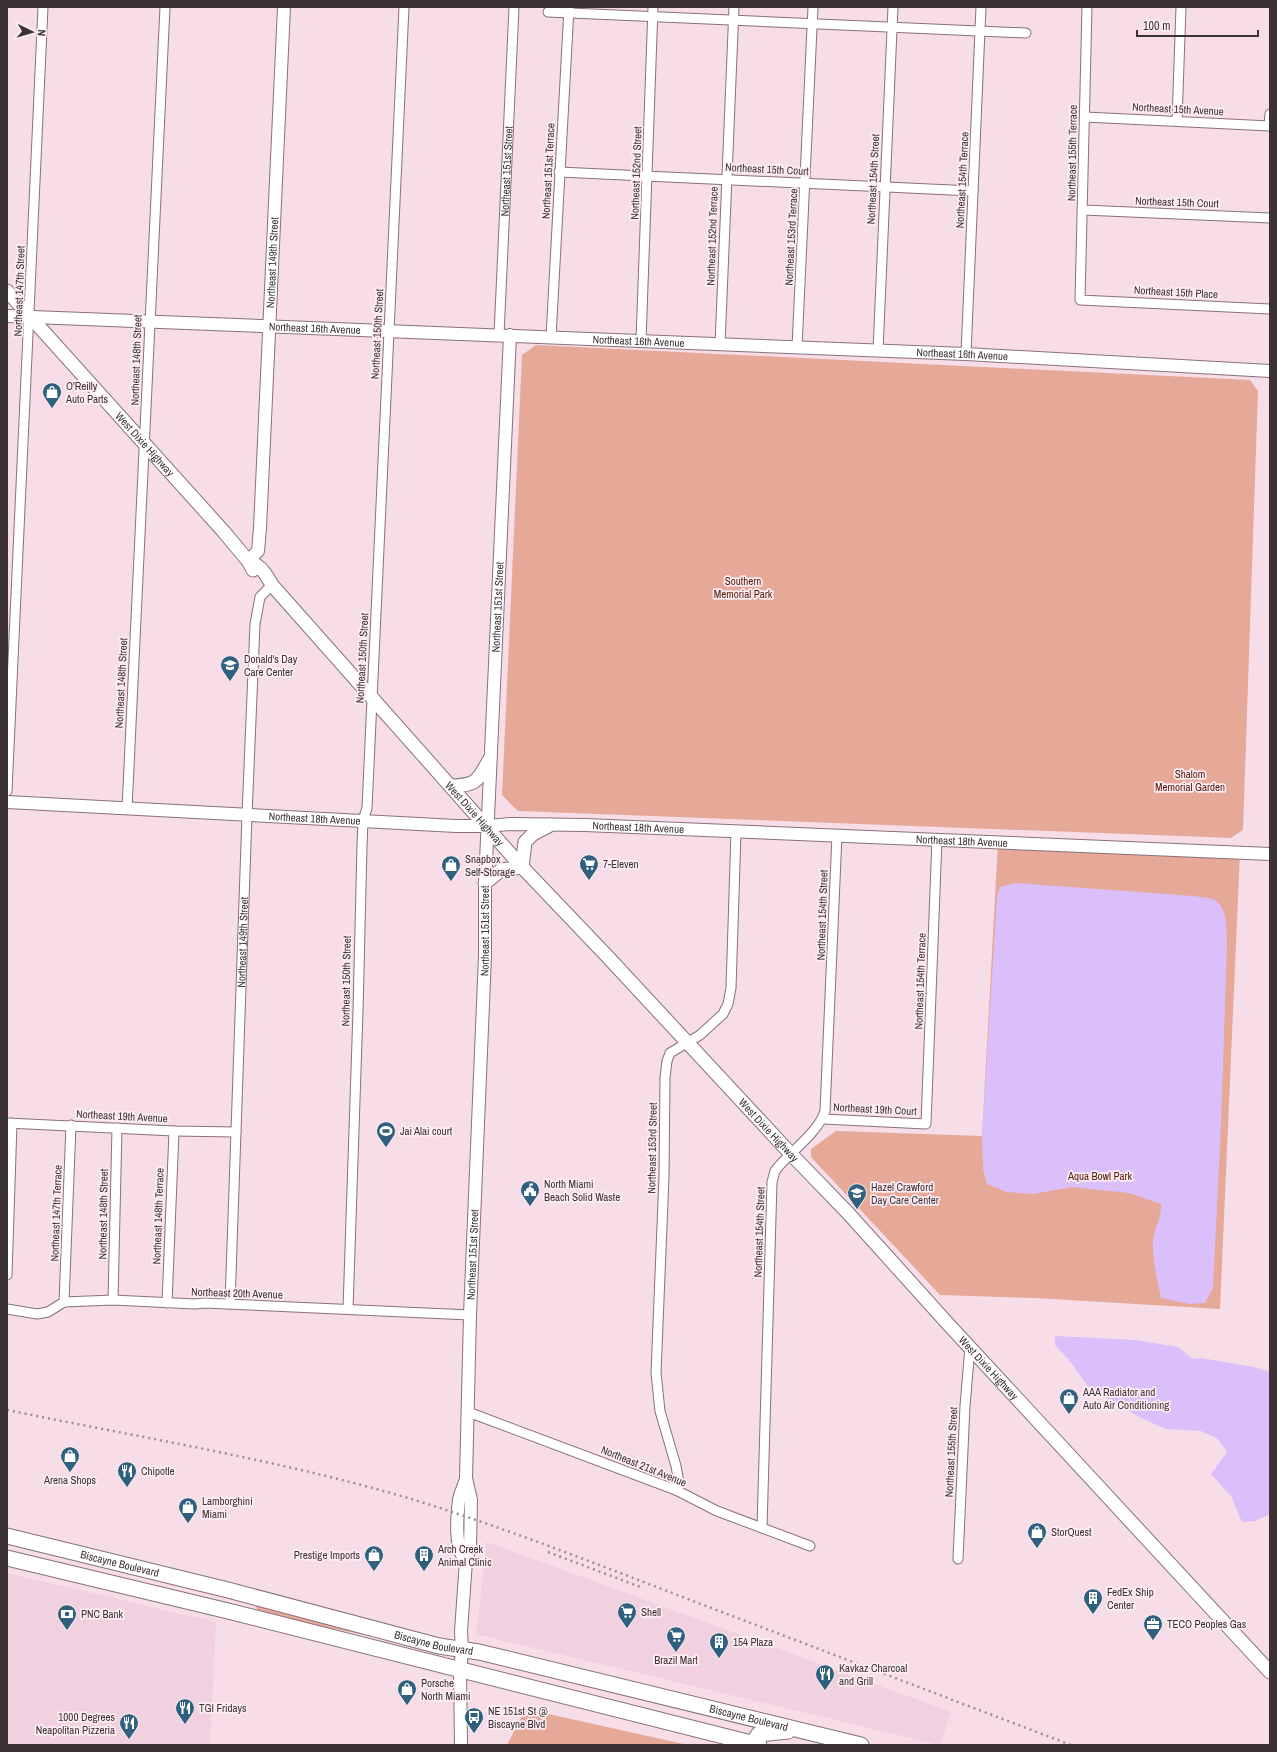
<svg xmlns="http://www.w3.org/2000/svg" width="1277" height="1752" font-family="'Archivo Narrow',sans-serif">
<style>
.built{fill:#f1d0df}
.green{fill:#e6a897}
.water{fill:#dabffa}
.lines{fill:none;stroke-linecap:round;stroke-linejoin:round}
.minor-casing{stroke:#88717b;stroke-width:11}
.tertiary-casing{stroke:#88717b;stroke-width:14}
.secondary-casing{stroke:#88717b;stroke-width:15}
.primary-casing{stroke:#88717b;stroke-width:17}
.minor{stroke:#fff;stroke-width:9}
.tertiary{stroke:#fff;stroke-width:12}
.secondary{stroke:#fff;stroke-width:13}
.primary{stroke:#fff;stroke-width:15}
.rail{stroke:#9e8c94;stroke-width:2.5;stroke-dasharray:2 4;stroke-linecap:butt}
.labels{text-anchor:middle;stroke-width:3.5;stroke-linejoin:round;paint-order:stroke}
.street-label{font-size:11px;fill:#3c3236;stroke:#feeef4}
.poi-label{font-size:11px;fill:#3c3236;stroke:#feeef4;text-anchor:start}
.park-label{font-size:11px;fill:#551a09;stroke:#feeef4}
</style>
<rect width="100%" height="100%" fill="#f7dde8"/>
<!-- built -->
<path class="built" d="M487,1542L951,1712L940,1745L476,1634Z
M7,1573L216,1622L210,1745H7Z"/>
<!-- green -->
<path class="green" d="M536,345L1250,380L1258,391L1243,830L1231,838L518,811L502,795L522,355Z
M998,842L1240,852L1220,1309L1035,1298L940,1295L811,1157V1149L836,1131L982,1136Z
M259,1605L366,1633L365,1635L300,1622L258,1611L256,1607Z
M526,1709L688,1745H507Z"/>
<!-- water -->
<path class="water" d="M1015,883L1193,896C1199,897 1206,897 1212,899C1229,906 1226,929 1227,944L1221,1125L1213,1288L1205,1303L1190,1304L1161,1298C1158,1283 1150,1249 1154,1235C1157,1222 1161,1220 1161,1204L1129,1193L1072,1187L1033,1194L1007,1192L987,1184L983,1169L982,1136L997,896L1000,887Z
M1055,1336L1136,1340L1178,1347L1193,1359L1201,1358L1254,1367L1270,1372V1514L1255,1521L1242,1522L1231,1496L1211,1474L1227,1452L1218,1439L1201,1431L1166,1429L1141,1418L1113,1402L1087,1385L1069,1360L1055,1345Z"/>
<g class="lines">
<!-- minor casing -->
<g class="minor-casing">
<g id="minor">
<path d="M1087,7L1080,300L1270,309"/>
<path d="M548,12L1026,33"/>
<path d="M1085,117L1270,126"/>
<path d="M1177,121L1181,7"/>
<path d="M1269,126L1270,114"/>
<path d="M559,172L973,191"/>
<path d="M1083,210L1270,218"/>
<path id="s1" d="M499,335L514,7"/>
<path d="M551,337L569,8"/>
<path d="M641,341L653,7"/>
<path d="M720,345L734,7"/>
<path d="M797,347L813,7"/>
<path d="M878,351L893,7"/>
<path d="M966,354L981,7"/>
<path d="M7,791L43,7"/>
<path d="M127,809L165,7"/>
<path d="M823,1119L926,1124L937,839"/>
<path d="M7,1123L174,1131L236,1132"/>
<path d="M7,1275L12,1123"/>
<path d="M113,1300L117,1128"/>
<path d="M64,1302L71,1125"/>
<path d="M167,1303L174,1131"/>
<path id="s2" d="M230,1304L247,815L255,624L260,597L272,585"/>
<path d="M7,1309L37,1314L48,1312L64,1302L113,1300L195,1304L204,1303L470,1315"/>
<path d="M348,1309L358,1011L362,846L363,820L367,808L404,7"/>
<path d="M468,1412L676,1490L717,1511L810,1546"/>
<path d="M676,1490L679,1483L676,1466L660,1411L656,1373L664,1177L665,1078L667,1061L670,1053L700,1035L723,1014L728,1004L731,988L736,832"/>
<path d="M762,1528L772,1182L775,1171L779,1166C793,1150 819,1131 825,1111L837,835"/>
<path d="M958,1559L965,1406L970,1347"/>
</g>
</g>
<!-- tertiary casing -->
<g class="tertiary-casing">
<g id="tertiary">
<path id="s3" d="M7,316L966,354L1270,371"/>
<path id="s4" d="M248,561L258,551L260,528L284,7"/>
<path id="s5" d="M7,802L456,826H488L511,824L585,825L1270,854"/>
<path d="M466,1561C454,1548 457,1517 459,1500C460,1493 464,1486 466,1479"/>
<path id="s6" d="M461,1745L460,1671L462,1651L461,1631L466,1561L470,1547L471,1500L466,1478L470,1315L485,956V883L510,335"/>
</g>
</g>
<!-- secondary casing -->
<g class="secondary-casing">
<g id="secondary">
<path id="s7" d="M7,291L224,532L249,562L253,570"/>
<path id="s8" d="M249,562C261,565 267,576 272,585L522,867L606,955L790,1153L848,1213L949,1325L1270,1672"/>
<path d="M452,786C479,785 477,780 490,759"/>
<path d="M522,867L525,842L533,834L550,825"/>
<path d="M485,883L501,870L522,867"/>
</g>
</g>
<!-- primary casing -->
<g class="primary-casing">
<g id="primary">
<path id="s9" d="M7,1536L228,1590L439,1646L479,1652L861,1745"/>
<path d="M7,1558L224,1610L759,1745"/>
<path d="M753,1743L759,1734L788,1731"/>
</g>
</g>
<!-- minor -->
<use href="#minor" class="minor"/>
<!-- tertiary -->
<use href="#tertiary" class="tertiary"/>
<!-- secondary -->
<use href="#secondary" class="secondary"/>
<!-- primary -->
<use href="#primary" class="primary"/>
<!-- rail -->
<path class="rail" d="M7,1410C143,1438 286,1461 418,1501C511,1530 602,1566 693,1601C819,1649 945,1697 1071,1745
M548,1552L643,1588"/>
</g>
<!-- icons -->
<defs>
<g id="shop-pin" transform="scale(1)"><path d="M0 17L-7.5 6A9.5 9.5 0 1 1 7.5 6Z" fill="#2f617e" stroke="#feeef4"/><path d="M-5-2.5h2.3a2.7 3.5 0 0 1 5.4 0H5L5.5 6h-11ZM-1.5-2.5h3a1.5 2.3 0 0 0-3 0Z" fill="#fff"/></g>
<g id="school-pin" transform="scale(1)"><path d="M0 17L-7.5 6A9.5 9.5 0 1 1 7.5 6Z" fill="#2f617e" stroke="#feeef4"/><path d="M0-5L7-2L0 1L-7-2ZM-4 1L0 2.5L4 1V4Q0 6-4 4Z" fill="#fff"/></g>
<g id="supermarket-pin" transform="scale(1)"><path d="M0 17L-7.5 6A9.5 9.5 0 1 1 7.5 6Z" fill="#2f617e" stroke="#feeef4"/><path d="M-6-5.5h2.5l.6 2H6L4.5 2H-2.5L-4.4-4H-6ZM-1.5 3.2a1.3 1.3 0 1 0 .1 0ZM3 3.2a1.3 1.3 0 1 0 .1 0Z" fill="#fff"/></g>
<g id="stadium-pin" transform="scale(1)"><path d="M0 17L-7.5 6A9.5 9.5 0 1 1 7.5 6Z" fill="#2f617e" stroke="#feeef4"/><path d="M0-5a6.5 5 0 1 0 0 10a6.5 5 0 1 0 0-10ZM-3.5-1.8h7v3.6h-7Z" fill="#fff"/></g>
<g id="civic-pin" transform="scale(1)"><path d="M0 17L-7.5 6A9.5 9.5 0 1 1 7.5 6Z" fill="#2f617e" stroke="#feeef4"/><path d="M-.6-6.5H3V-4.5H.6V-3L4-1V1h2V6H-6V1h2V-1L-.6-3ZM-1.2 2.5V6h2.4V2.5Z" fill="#fff"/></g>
<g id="restaurant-pin" transform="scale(1)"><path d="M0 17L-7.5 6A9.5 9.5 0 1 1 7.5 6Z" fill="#2f617e" stroke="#feeef4"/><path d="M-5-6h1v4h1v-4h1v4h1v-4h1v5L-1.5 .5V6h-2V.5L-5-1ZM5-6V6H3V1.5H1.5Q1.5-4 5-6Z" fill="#fff"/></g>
<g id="building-pin" transform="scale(1)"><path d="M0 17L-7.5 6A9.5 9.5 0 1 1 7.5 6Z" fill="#2f617e" stroke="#feeef4"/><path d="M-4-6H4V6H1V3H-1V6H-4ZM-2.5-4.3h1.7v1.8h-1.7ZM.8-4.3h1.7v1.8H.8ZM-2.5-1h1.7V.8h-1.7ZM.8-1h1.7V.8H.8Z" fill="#fff"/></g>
<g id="bank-pin" transform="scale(1)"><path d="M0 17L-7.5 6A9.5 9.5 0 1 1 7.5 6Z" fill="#2f617e" stroke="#feeef4"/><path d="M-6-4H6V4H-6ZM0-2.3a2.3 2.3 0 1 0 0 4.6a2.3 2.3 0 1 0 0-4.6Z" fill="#fff"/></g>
<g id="office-pin" transform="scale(1)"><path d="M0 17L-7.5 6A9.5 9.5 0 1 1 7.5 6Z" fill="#2f617e" stroke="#feeef4"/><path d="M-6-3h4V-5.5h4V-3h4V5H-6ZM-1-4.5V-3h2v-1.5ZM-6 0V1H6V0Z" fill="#fff"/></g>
<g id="bus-pin" transform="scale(1)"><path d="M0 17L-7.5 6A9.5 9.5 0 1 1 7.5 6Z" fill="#2f617e" stroke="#feeef4"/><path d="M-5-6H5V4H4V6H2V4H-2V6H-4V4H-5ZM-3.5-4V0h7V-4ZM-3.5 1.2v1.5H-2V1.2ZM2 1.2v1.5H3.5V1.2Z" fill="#fff"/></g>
</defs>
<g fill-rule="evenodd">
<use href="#shop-pin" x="52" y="392"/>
<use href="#school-pin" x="230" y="665"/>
<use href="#supermarket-pin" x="589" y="864"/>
<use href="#shop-pin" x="451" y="865"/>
<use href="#stadium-pin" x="386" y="1131"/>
<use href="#civic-pin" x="530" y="1190"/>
<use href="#school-pin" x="857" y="1193"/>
<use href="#shop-pin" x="1069" y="1398"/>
<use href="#shop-pin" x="70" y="1456"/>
<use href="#restaurant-pin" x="127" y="1471"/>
<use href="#shop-pin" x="188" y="1507"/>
<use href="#shop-pin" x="1037" y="1532"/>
<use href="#shop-pin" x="374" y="1555"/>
<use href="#building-pin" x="424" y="1555"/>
<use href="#building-pin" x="1093" y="1598"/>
<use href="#supermarket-pin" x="627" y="1612"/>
<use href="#bank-pin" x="67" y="1614"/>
<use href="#office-pin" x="1153" y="1624"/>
<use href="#supermarket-pin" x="676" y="1636"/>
<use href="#building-pin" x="719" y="1642"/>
<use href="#restaurant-pin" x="825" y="1674"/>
<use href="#shop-pin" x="407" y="1689"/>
<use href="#restaurant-pin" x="185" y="1708"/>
<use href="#bus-pin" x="474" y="1717"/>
<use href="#restaurant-pin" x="129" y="1723"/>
</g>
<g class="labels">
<!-- street labels -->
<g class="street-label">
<text transform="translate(1178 109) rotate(3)" y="4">Northeast 15th Avenue</text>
<text transform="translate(1072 153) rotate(-89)" y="4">Northeast 155th Terrace</text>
<text transform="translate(767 169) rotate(3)" y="4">Northeast 15th Court</text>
<text dy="4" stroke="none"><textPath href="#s1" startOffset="164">Northeast 151st Street</textPath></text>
<text transform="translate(548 171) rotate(-87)" y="4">Northeast 151st Terrace</text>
<text transform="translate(636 173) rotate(-88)" y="4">Northeast 152nd Street</text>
<text transform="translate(873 179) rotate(-87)" y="4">Northeast 154th Street</text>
<text transform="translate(962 180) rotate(-87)" y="4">Northeast 154th Terrace</text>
<text transform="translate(1177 202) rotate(2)" y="4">Northeast 15th Court</text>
<text transform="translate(712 236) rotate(-88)" y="4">Northeast 152nd Terrace</text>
<text transform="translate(791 237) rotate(-87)" y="4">Northeast 153rd Terrace</text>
<text dy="4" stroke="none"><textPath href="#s4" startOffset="303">Northeast 149th Street</textPath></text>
<text transform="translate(19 291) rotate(-88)" y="4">Northeast 147th Street</text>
<text transform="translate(1176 292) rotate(3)" y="4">Northeast 15th Place</text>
<text dy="4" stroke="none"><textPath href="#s3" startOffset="308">Northeast 16th Avenue</textPath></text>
<text transform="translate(377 334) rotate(-87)" y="4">Northeast 150th Street</text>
<text dy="4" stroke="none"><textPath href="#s3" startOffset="632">Northeast 16th Avenue</textPath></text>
<text dy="4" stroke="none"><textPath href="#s3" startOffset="956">Northeast 16th Avenue</textPath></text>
<text transform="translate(136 360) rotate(-88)" y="4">Northeast 148th Street</text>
<text dy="4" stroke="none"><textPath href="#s7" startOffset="206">West Dixie Highway</textPath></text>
<text dy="4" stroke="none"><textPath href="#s6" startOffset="1140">Northeast 151st Street</textPath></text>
<text transform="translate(362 658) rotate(-87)" y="4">Northeast 150th Street</text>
<text transform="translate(121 683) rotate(-87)" y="4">Northeast 148th Street</text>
<text dy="4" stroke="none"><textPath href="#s8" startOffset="339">West Dixie Highway</textPath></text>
<text dy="4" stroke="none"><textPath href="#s5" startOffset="308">Northeast 18th Avenue</textPath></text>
<text dy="4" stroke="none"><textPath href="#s5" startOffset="632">Northeast 18th Avenue</textPath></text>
<text dy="4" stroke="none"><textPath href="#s5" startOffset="956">Northeast 18th Avenue</textPath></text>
<text transform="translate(822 915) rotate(-88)" y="4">Northeast 154th Street</text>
<text dy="4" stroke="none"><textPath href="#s6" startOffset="816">Northeast 151st Street</textPath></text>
<text dy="4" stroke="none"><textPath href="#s2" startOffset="362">Northeast 149th Street</textPath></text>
<text transform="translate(346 981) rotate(-89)" y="4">Northeast 150th Street</text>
<text transform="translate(920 981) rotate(-88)" y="4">Northeast 154th Terrace</text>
<text transform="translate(875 1109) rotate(3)" y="4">Northeast 19th Court</text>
<text transform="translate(122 1116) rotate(3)" y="4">Northeast 19th Avenue</text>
<text dy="4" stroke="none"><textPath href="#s8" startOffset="771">West Dixie Highway</textPath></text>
<text transform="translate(652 1148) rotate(-89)" y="4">Northeast 153rd Street</text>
<text transform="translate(56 1213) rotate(-88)" y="4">Northeast 147th Terrace</text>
<text transform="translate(103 1214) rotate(-89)" y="4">Northeast 148th Street</text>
<text transform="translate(158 1216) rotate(-88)" y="4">Northeast 148th Terrace</text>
<text transform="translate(759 1232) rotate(-88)" y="4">Northeast 154th Street</text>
<text dy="4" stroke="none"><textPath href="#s6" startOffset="492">Northeast 151st Street</textPath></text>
<text transform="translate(237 1293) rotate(2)" y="4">Northeast 20th Avenue</text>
<text dy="4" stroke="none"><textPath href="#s8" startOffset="1095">West Dixie Highway</textPath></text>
<text transform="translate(951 1452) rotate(-87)" y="4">Northeast 155th Street</text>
<text transform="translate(644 1466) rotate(22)" y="4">Northeast 21st Avenue</text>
<text dy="4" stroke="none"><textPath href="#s9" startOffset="116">Biscayne Boulevard</textPath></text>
<text dy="4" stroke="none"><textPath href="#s9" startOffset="440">Biscayne Boulevard</textPath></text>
<text dy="4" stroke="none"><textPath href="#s9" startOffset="764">Biscayne Boulevard</textPath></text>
</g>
<!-- poi labels -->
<g class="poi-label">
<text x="66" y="390">O'Reilly<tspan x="66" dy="13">Auto Parts</tspan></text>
<text x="244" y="663">Donald's Day<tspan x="244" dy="13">Care Center</tspan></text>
<text x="465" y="863">Snapbox<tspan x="465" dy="13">Self-Storage</tspan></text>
<text x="603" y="868">7-Eleven</text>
<text x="400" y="1135">Jai Alai court</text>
<text x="544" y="1188">North Miami<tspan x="544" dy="13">Beach Solid Waste</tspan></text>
<text x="871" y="1191">Hazel Crawford<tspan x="871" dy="13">Day Care Center</tspan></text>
<text x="1083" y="1396">AAA Radiator and<tspan x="1083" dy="13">Auto Air Conditioning</tspan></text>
<text x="141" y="1475">Chipotle</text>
<text x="70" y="1484" text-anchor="middle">Arena Shops</text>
<text x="202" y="1505">Lamborghini<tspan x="202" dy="13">Miami</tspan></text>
<text x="1051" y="1536">StorQuest</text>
<text x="438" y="1553">Arch Creek<tspan x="438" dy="13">Animal Clinic</tspan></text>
<text x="360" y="1559" text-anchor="end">Prestige Imports</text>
<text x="1107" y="1596">FedEx Ship<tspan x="1107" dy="13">Center</tspan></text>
<text x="641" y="1616">Shell</text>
<text x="81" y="1618">PNC Bank</text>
<text x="1167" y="1628">TECO Peoples Gas</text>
<text x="733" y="1646">154 Plaza</text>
<text x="676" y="1664" text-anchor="middle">Brazil Mart</text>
<text x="839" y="1672">Kavkaz Charcoal<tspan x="839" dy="13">and Grill</tspan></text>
<text x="421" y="1687">Porsche<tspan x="421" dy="13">North Miami</tspan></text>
<text x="199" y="1712">TGI Fridays</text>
<text x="488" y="1715">NE 151st St @<tspan x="488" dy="13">Biscayne Blvd</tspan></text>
<text x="115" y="1721" text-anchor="end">1000 Degrees<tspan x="115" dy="13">Neapolitan Pizzeria</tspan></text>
</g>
<!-- park labels -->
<g class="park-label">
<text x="743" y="585">Southern<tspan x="743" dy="13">Memorial Park</tspan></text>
<text x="1190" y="778">Shalom<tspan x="1190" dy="13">Memorial Garden</tspan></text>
<text x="1100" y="1180">Aqua Bowl Park</text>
</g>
</g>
<!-- border -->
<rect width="1277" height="1752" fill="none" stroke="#3c3236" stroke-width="16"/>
<!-- north arrow -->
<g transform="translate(32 32) rotate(95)" stroke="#feeef4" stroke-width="3" paint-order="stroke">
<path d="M0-3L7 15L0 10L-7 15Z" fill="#3c3236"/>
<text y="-6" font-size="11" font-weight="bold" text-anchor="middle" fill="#3c3236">N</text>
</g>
<!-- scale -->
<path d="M1137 30v6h121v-6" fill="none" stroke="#3c3236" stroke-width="2"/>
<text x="1143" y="30" font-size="12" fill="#3c3236" stroke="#feeef4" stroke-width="3" paint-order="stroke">100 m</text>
</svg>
